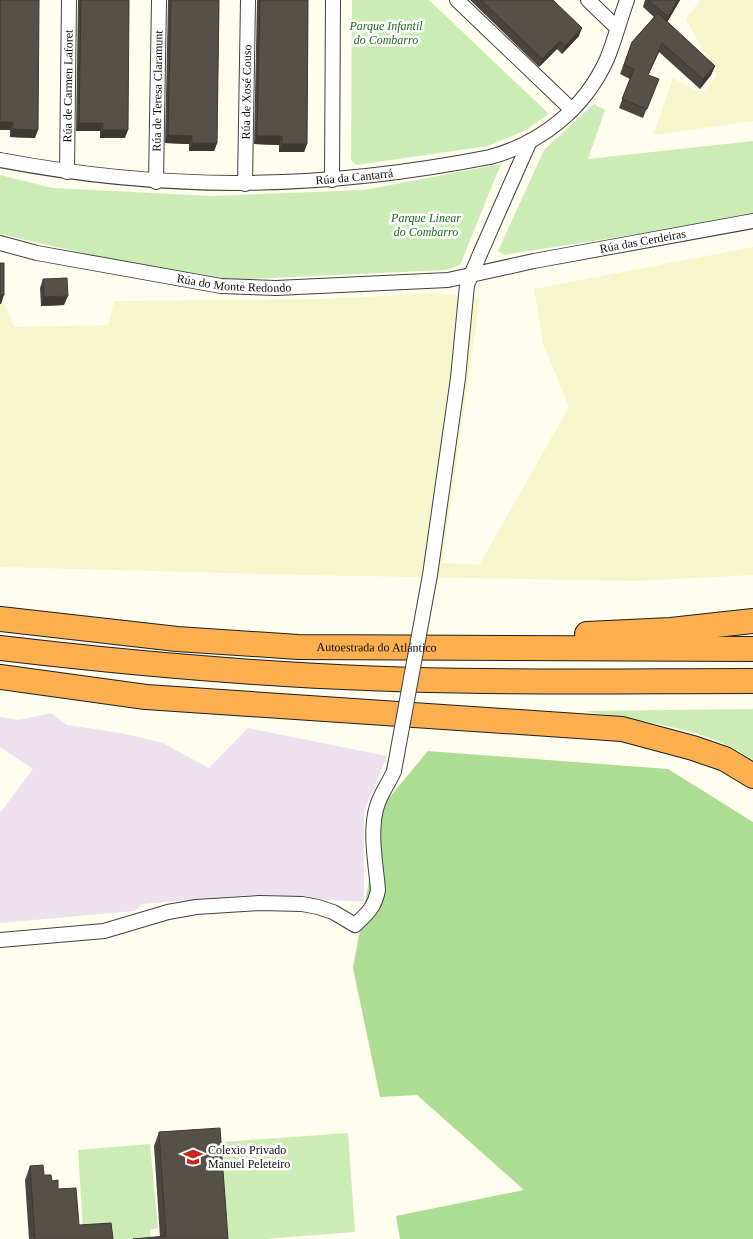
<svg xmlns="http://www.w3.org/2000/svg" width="753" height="1239" font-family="Georgia,serif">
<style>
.industrial{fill:#ece1ed}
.farmland{fill:#f6f6cc}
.green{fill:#ccecb5}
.forest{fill:#addd93}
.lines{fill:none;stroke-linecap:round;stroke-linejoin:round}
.minor-casing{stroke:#404040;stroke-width:16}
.motorway-casing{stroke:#1e1e1e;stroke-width:26}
.minor{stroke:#fff;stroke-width:14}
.motorway{stroke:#fcaf4e;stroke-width:24}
.minor-bridge-casing{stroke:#404040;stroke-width:16;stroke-linecap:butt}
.minor-bridge{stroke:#fff;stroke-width:14}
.wall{fill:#4a453f}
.shaded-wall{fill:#3c3833}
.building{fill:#565049;stroke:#3c3833}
.labels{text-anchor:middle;stroke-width:5;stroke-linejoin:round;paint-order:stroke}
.park-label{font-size:12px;font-style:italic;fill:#22681a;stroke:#fff}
.street-label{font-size:12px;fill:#0d0d0d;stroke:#fff}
.poi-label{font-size:12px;fill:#0d0d0d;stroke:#fff;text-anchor:start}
</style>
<rect width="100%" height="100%" fill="#fffded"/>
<!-- industrial -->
<path class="industrial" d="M51,713L67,725L121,733L163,743L209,768L248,728L387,756L364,812V902L248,895L142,904L135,911L0,923V813L33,769L0,747V717L19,720Z"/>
<!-- farmland -->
<path class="farmland" d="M700,0H753V121L653,135L673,78L701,94L717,76L686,19Z
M753,247V575L635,581L304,575L0,567V304H5L14,327L108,325L114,301L326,299L435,293L480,299L442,563L479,565L569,407L543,343L534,289Z"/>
<!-- green -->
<path class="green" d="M352,0H429L549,114L524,131L488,146L356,165L351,160Z
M594,104L605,110L588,159L753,141V216L504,255L498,251L544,150Z
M501,164L460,265L446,270L227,280L109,259L0,234V175L53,188L211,196L364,190Z
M753,709V760C704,726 640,722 583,711Z
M348,1133L355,1232L264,1239H226L223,1142Z
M150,1144L158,1228L150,1230L151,1239H106L83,1231L78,1150Z"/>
<!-- forest -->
<path class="forest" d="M428,751L668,769L753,822V1239H400L396,1216L524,1190L417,1095L380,1097L353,968L383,805Z"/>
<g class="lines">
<!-- minor casing -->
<g class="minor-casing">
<g id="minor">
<path d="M457,0L572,110"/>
<path d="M588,0L617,28"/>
<path id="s1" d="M0,160C169,192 322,190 490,157C542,143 585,108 607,59C615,40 620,19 627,0"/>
<path d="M517,170L530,141"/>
<path id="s2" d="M67,172L69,0"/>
<path d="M332,180L333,0"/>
<path id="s3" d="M156,182L159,0"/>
<path id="s4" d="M245,184L248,0"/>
<path id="s5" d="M0,243L37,253L221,286L276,288L448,280L534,261L753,221"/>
<path d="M430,575L458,378L467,285L480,254"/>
<path d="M0,940L104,931L168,912L196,907L260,903L302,904L318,907L333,912L355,925C367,914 375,907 378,890C376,864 369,832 377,806C381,793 389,783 394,771"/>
</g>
</g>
<!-- motorway casing -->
<g class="motorway-casing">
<g id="motorway">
<path id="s6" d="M0,619L177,639L298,647L753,649"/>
<path d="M587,634L671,630L753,621"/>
<path d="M0,648C160,667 322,680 484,681C574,682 663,681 753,681"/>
<path d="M0,677L146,697L622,729L693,748L725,759L753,776"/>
</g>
</g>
<!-- minor -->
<use href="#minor" class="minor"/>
<!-- motorway -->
<use href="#motorway" class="motorway"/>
<!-- minor-bridge casing -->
<g class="minor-bridge-casing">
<path id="minor-bridge" d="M480,254L517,170
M394,771L430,575"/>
</g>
<!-- minor-bridge -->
<use href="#minor-bridge" class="minor-bridge"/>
</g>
<!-- wall -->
<path class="wall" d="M0,0L35,138L10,137V130Z
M78,0H129L125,138H100V131H76Z
M168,0H219L217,143L214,151H189V144L165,143Z
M257,0H308L307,144L304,152H279V145L254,144Z
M470,0H553L579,36L562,54L557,49L539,67Z
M645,0H680L667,22L715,66L711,75L700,89L659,52L648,75L659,79L643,118L619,108L630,79L620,74L632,42L654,17L643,7Z
M43,279L64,305L41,306L40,288Z
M159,1132L228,1239L160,1237L154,1146Z
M30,1166L52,1181L58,1189L79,1225L113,1239H29L25,1180Z"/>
<!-- shaded-wall -->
<path class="shaded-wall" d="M678,0H680L665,26L668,17Z
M582,28L579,36L562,54L565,46Z
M560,41L557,49L539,67L542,59Z
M662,43L659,52L644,84L648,75Z
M715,66L711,75L700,89L703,79Z
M0,122H13L10,130H0Z
M79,123H103L100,131H76Z
M13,129L38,130L35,138L10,137Z
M103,130H128L125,138H100Z
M168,135L192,136L189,144L165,143Z
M257,136H282L279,145L254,144Z
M192,143H217L214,151H189Z
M282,144H307L304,152H279Z
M0,294L4,295L1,304H0Z
M68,296L64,305L41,306L44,297Z"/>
<!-- building -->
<path class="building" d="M0,0H39L38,130L13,129V122H0Z
M81,0H129L128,130H103V123H79Z
M171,0H219L217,143H192V136L168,135Z
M260,0H308L307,144H282V136H257Z
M481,0H553L582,28L565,46L560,41L542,59Z
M648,0H678L668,17Z
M658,13L715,66L703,79L662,43L648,75L659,79L647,109L622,99L634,69L624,65L632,42Z
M0,263H4V295L0,294Z
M67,278L68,296L44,297L43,279Z
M220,1128L228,1239H133L166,1236L159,1132Z
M43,1165L44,1175H51L52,1181L58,1180V1189L76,1188L79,1225L111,1223L113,1239H35L30,1166Z"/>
<!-- icons -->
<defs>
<g id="school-bare" transform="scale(1.5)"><path d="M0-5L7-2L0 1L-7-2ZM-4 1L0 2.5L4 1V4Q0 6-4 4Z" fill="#c5261e" stroke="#fff" stroke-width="2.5" paint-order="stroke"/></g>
</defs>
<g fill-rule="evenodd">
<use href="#school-bare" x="193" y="1157"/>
</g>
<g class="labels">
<!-- park labels -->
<g class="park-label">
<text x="386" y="30">Parque Infantil<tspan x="386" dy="14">do Combarro</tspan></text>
<text x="426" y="222">Parque Linear<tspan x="426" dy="14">do Combarro</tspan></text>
</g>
<!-- street labels -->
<g class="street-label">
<text dy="4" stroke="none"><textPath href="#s2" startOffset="86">Rúa de Carmen Laforet</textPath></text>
<text dy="4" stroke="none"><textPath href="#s3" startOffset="91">Rúa de Teresa Claramunt</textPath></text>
<text dy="4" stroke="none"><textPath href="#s4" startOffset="92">Rúa de Xosé Couso</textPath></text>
<text dy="4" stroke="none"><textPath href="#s1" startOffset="356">Rúa da Cantarrá</textPath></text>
<text dy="4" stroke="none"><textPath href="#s5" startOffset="651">Rúa das Cerdeiras</textPath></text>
<text dy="4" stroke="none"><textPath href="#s5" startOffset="238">Rúa do Monte Redondo</textPath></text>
<text dy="4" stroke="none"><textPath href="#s6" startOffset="378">Autoestrada do Atlántico</textPath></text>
</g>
<!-- poi labels -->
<g class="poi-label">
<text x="208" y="1154">Colexio Privado<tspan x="208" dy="14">Manuel Peleteiro</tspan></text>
</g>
</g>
</svg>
